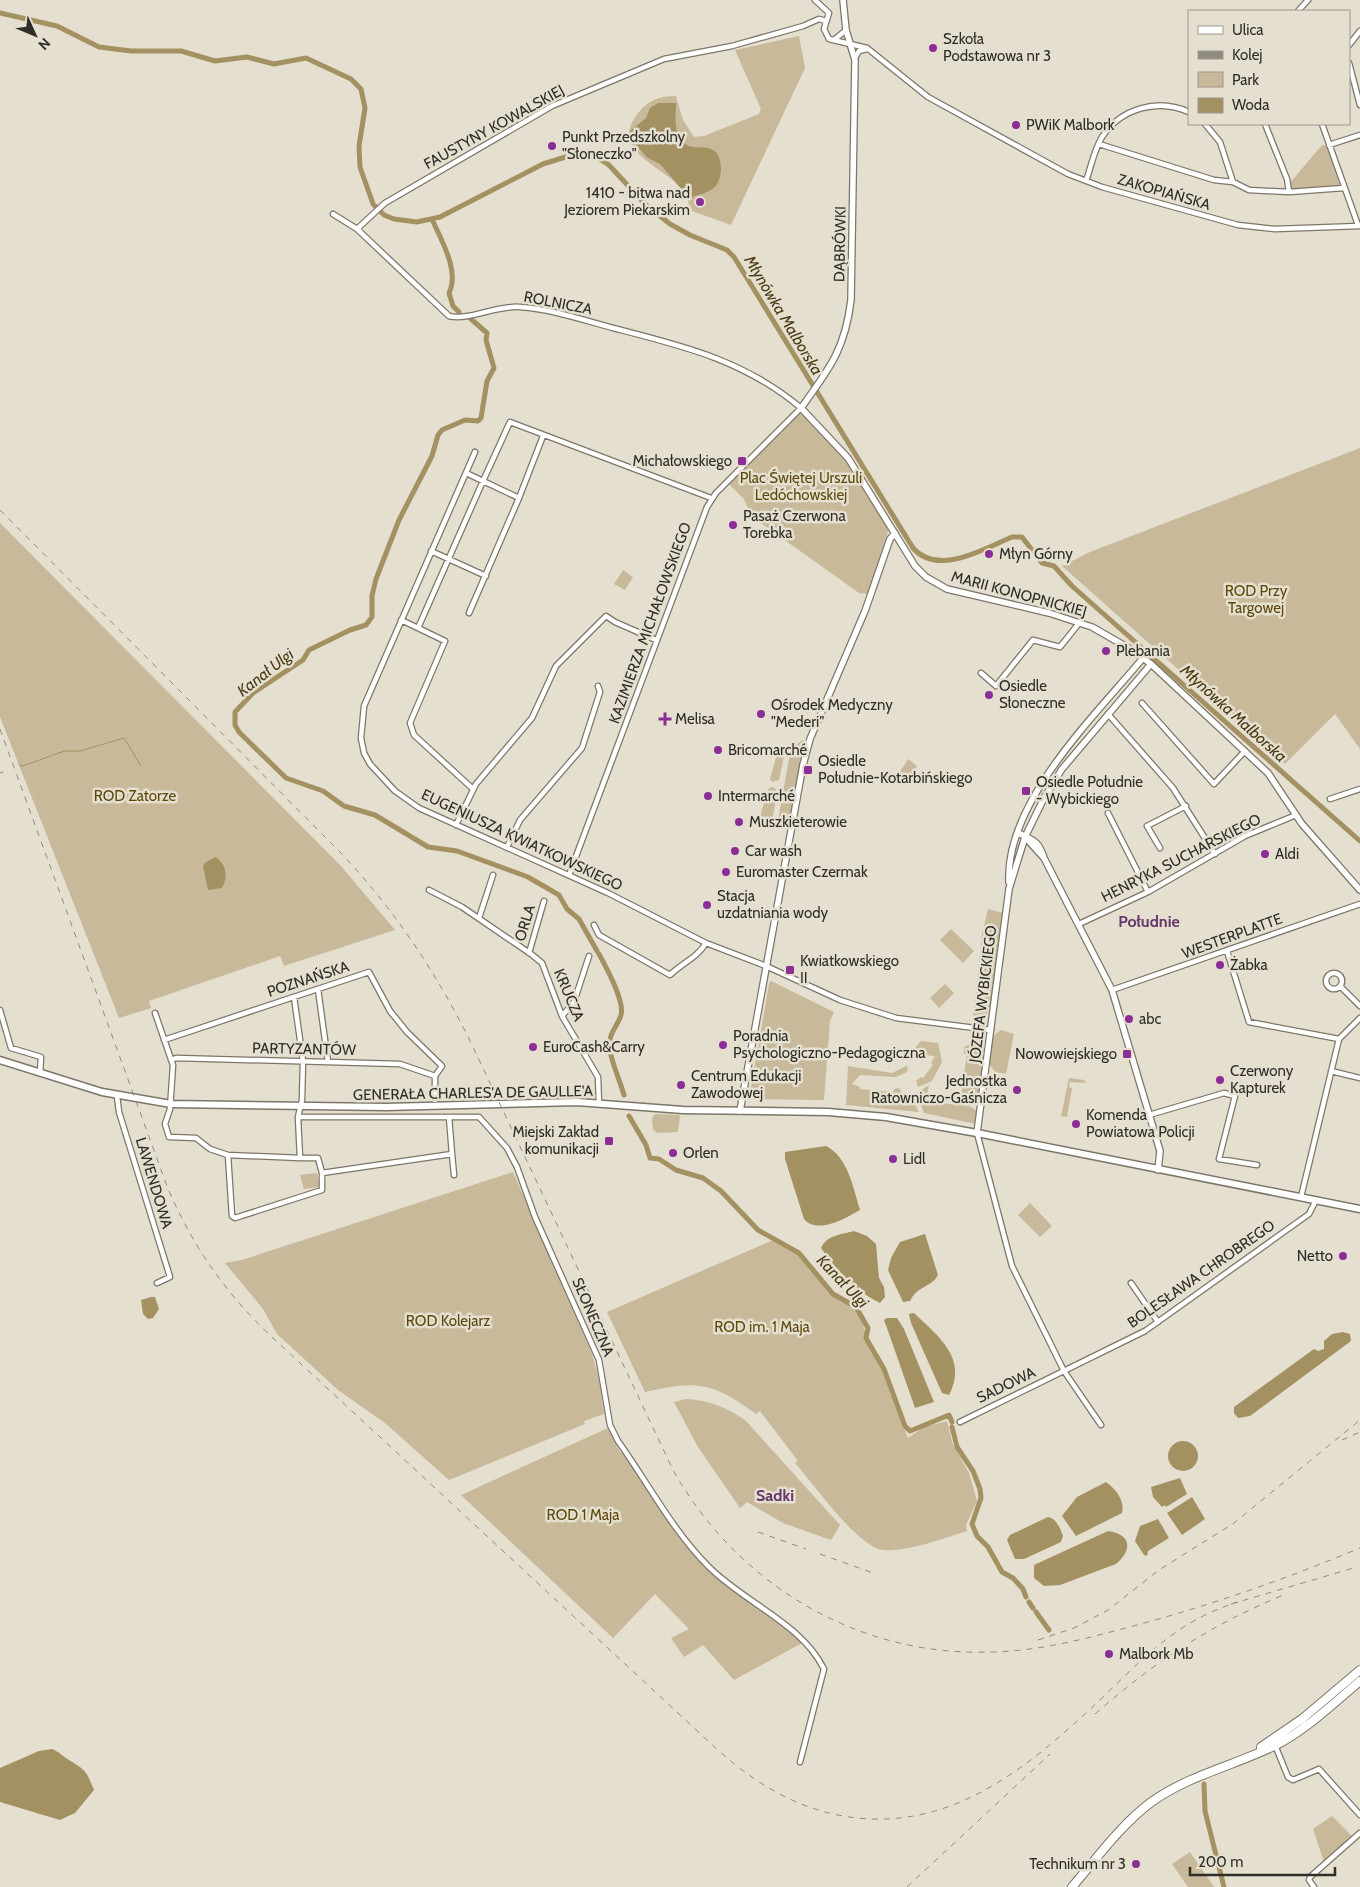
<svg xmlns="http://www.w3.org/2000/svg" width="1360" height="1887" font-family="Cabin,sans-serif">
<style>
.green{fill:#c7b999}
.water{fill:#a49162}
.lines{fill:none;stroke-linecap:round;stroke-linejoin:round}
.stream{stroke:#a49162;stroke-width:1}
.canal{stroke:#a49162;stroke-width:5}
.minor-casing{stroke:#7c7669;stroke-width:7}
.tertiary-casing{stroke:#7c7669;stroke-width:8}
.secondary-casing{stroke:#7c7669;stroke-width:9}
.primary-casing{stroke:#7c7669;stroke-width:10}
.minor{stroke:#fff;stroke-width:4.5}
.tertiary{stroke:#fff;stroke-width:5.5}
.secondary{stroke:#fff;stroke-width:6}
.primary{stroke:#fff;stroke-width:8}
.rail{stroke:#8f8b80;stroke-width:1;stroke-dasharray:6 6;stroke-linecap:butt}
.poi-dot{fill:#8b2d97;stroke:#e5dfd0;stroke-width:2}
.labels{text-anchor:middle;stroke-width:5;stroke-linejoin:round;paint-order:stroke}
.poi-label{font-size:15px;fill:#2f2d27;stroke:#e5dfd0;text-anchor:start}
.street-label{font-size:15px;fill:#2f2d27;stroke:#e5dfd0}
.park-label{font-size:15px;fill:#5e490d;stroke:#e5dfd0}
.water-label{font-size:16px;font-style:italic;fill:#493a14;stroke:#e5dfd0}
.neighbourhood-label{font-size:16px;font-weight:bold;fill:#66386c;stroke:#e5dfd0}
</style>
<rect width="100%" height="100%" fill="#e5dfd0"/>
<!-- green -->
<path class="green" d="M799,36L805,68L731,225L692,211C687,200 686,193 677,184C655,163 609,148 639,112C649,100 659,96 676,96L683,120L694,137L704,136L759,114L761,109L735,50Z
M1322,145L1327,146L1340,185L1338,188L1290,190L1289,184Z
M799,414L804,415L841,452L889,529L868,594L859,593L751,516L744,499L729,484Z
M1360,448V749L1335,714L1285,764L1062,566L1090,552Z
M0,523L341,866L395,930L284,966L280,956L149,1001L151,1008L119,1018L0,717Z
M623,570L633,577L625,590L614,584Z
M803,740L806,745L789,821L781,825L778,820L791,748Z
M782,753L784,756L779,780L772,782L770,779L777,754Z
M908,759L917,766L906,782L897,776Z
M771,787L775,788L777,793L772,822L761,827L754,825L756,820L759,821L768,789Z
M988,909L1003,913L991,1007H989L986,1017L973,1018L982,934Z
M951,929L974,951L963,963L940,940Z
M771,981L834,1012L830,1021L824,1100L749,1099L769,984Z
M945,984L954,993L939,1008L930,998Z
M1001,1030L1014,1034L1006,1074L995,1072L989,1064L993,1036Z
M921,1041L938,1043L942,1062L932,1081L918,1087L916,1081L921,1077L923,1078L933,1065L931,1063L935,1056L924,1055L922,1057L917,1054L915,1048Z
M968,1045L982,1046L985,1050L979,1099L972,1103L959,1100H963L964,1097L961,1096L967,1054H964V1047Z
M848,1066L892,1073L906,1066L908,1068L907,1072L896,1077L860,1075L852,1084L860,1087V1089L893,1092L894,1089L899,1088L904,1097L912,1098L919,1112L846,1105Z
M1069,1078L1084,1080L1086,1083L1070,1082L1069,1087L1072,1088L1067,1117L1061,1116Z
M929,1085L927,1094L939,1096L941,1103L969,1106L976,1110V1124L924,1113L916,1093Z
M655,1114L680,1115L678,1132L657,1133L653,1129L652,1118Z
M513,1172L592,1354L599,1379L604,1414L584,1421L585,1424L449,1480L385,1423L338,1390L277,1334L263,1309L225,1263L242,1260Z
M317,1173L319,1187L304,1189L300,1175Z
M1030,1203L1052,1226L1040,1237L1018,1215Z
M773,1240L800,1255L833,1295L854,1307L860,1313L868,1343L883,1370L908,1438L924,1427L947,1421L953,1445L969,1473L977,1501L966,1525L967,1531C947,1537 893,1558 874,1547C848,1533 816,1487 795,1463L798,1461L760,1411L756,1414C712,1382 697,1380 645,1392L607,1312Z
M686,1399C709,1400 728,1408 746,1421L840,1525L831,1540L783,1523L747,1502L740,1508L698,1447L674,1402Z
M608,1428L620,1452L625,1455C649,1492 671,1532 702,1563C732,1594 769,1615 803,1639L802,1643L734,1680L703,1645L684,1657L671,1638L689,1629L655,1594L613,1638L461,1495Z
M1332,1816L1353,1837L1324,1862L1313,1829Z
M1190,1852L1214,1887H1188L1172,1864Z"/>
<!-- water -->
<path class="water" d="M658,103H676C676,115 673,131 682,141C691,151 700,145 711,149C724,154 723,178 715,187C709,193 697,195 689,198L660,164L648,158L632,141L630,131L646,118L650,108Z
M216,857C227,866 228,876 222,888L208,890L203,866L206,862Z
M826,1146C848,1157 853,1187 860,1210C846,1218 817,1235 804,1219L785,1159V1152Z
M854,1231L867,1236L876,1244L879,1278L884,1287L885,1297L880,1303C855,1291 837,1270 821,1248C827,1235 840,1235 854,1231Z
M925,1234L938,1275C931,1288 918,1285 910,1301L903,1302L888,1270L891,1258L900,1242Z
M151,1297H155L159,1309L153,1318L148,1319L143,1314L141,1300Z
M914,1313C939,1337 968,1358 949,1395L942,1393L911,1323L909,1314Z
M887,1318H897L904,1329L934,1402L915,1408L887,1328L884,1320Z
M1343,1332L1350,1334L1351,1341L1250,1416L1238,1418L1234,1413V1407L1314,1349L1318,1351L1324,1349V1341L1332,1334Z
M1168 1456a15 15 0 1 1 30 0a15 15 0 1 1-30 0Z
M1180,1478L1187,1494L1166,1507L1165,1505L1162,1507L1153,1497L1151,1487Z
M1106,1482C1116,1489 1125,1501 1122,1513L1076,1536L1062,1516L1077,1497Z
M1192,1497L1205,1519L1182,1535L1167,1513Z
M1048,1517C1057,1519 1060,1528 1063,1536L1061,1542L1024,1559H1015L1007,1540L1010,1535Z
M1158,1519L1169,1538L1148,1551L1147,1556L1144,1555L1135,1541L1140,1526Z
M1108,1531C1131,1534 1133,1550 1116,1564L1060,1585L1044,1586L1034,1578V1565Z
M52,1749C60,1752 62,1756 69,1760C87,1771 86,1771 94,1790L75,1813L60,1820L0,1802V1768L39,1751Z"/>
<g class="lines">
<!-- stream -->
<path class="stream" d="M19,765L23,766L64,751H80L124,738L141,766
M0,773L3,772"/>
<!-- canal -->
<path class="canal" d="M0,13L57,26L99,47L131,51H181L215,61L247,57L274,64L306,58L351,79L361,89L365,108L359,146L360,167L373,204L384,215L394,219L417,222L440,217L543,164L572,155L582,154L598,158L608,164L646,205L670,224L690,235L727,250L734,257L913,548C938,577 985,548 1012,537H1022L1042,563L1054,566L1072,586L1360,841
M432,219C441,240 460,271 449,293L453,306L459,312
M471,319L487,333L486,340L494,368L487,381L481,418L478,421L465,420L442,430L438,435L432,456L399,520L376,579L372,596V617L366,625L350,630L309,650L303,660L253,693L235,712V725L239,732L286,778L323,791L344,806L375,815L428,847L457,851L528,877L559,895L567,909L579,919L597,951
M599,954C606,967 625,1001 621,1015C617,1028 607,1034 610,1051C613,1066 620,1081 624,1095
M629,1116L646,1145L650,1158L659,1159L676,1170L703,1178L721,1191L758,1230L799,1253L833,1294L856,1307L868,1328L866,1338L884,1369L905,1426L910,1431L949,1415L952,1422
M952,1427L957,1447L973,1471L980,1489L981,1498L972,1524L977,1536L988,1547L1002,1572L1013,1578L1023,1589L1026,1597
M1029,1602L1033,1608
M1036,1612L1049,1630
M1204,1784L1205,1811L1224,1887"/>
<!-- minor casing -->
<g class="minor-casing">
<path id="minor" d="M815,0L829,13L824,29L829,39L867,48L928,97L1068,174L1102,187L1238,225L1275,229L1360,226
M1298,11L1308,0
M834,40L846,30
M1349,45L1360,31
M855,58L859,51L867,49
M1349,63L1360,105
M1205,124L1220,142L1233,182
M1265,124L1287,179L1289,192
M1322,124L1358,225
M1099,144L1214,180L1233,182L1249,190L1289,192L1344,188
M1329,145L1360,135
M1086,181C1091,167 1094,150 1102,137C1121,108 1158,98 1189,112
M333,214L357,229L449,316C469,321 496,305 520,307C551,309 583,320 613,328C683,346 744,360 801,408L716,493L707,507L569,875
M357,229L385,203L552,106L664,59L732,46L803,26L819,19L826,21
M475,452L364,706L361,738L364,753L370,764L395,791L419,808L608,893L706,943L766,966L840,1000L896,1018L991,1030
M466,473L483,481L510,422L711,498
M519,498L543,436
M431,551L486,576
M469,613L519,498L483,481L418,628L445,641L410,723L414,735L473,789
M401,620L418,628
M981,673L996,686L1033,640L1060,647L1080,622
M1142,703L1214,784L1245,751
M1108,714L1173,788L1215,854
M1330,799L1360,789
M1108,813L1148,892
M456,825L476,784L532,718L556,666L606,616L615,622L656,640
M507,847L520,820L582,748L600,692L598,686
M1160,848L1147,826L1186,806
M429,890L462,907L531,954L542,963L562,1016L598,1077L599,1104
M479,918L493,875
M1079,924L1148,892L1245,836L1296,815
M594,925L599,935L670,975C682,963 697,958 706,943
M1227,951L1249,1022L1339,1039
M529,953L544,901
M1326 981a8 8 0 1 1 16 0a8 8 0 1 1-16 0Z
M1340,986L1360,1006
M318,989L328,1062
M1112,990L1360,904
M294,997L303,1061L302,1100L298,1117L300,1158H318L322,1173L452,1154L449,1117
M0,1010L11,1048L41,1057L40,1073
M155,1013L173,1065L170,1109L165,1124L169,1137L196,1138L210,1149L228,1155L300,1158
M562,1016L574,1002L589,956
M164,1040L369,972L390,1011L407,1032L442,1066L435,1076V1100
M171,1060L176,1058L400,1064L435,1076
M1331,1071L1360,1078
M117,1096L119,1112L170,1277L157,1283
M1149,1115L1224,1093L1235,1096L1219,1159L1257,1165
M298,1117H479L507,1148L517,1167L535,1217L599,1360L610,1425L618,1441C648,1483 672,1530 709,1567C745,1603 801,1623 824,1669L800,1762
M977,1133L1012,1266L1064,1371L1101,1425
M452,1154L454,1175
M228,1155L232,1216L235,1218L322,1190V1173
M1301,1197L1339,1039L1360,1018
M1131,1283L1158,1322
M960,1422L1145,1331L1309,1214L1316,1200
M1275,1745L1288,1777L1293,1780L1319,1769L1360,1815
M1314,1887L1309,1880L1310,1877L1360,1833"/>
</g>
<!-- tertiary casing -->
<g class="tertiary-casing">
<path id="tertiary" d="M843,0L846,30L855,60L851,300C845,350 829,369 801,408L848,458L915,566L926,577L947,589L1049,613L1092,627L1132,650L1151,664L1268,773L1302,824L1360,890
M1018,833C1033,840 1039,841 1044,858L1112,990L1160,1151L1158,1170
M1025,837L1044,858
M1009,882C1005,802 1095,716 1143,658
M740,1111L803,765L810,739L865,611L890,539L895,533
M977,1133L1009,889L1025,837L1044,798L1062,769L1151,664"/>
</g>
<!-- secondary casing -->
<g class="secondary-casing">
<path id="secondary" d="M0,1060L102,1092L171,1104L386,1107L577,1102L683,1110L828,1112L886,1117L977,1133L1360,1209"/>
</g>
<!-- primary casing -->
<g class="primary-casing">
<path id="primary" d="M1261,1747L1302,1719L1360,1670
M1072,1887C1097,1858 1120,1826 1150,1803C1188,1775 1237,1765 1278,1744C1308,1728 1334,1703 1360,1681"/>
</g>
<!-- minor -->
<use href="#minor" class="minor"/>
<!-- tertiary -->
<use href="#tertiary" class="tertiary"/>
<!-- secondary -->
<use href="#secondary" class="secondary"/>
<!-- primary -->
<use href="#primary" class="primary"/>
<!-- rail -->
<path class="rail" d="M0,510L340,852C395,910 438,975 473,1047L673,1470C738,1585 858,1657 992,1652C1035,1651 1077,1641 1118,1630C1200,1609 1281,1581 1360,1548
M0,729L167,1186C192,1246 226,1294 273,1338L719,1751C763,1790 812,1817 872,1819C965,1822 1036,1760 1100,1700C1146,1656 1175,1622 1238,1602
M1342,1440L1360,1432
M758,1532L806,1549
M820,1554L876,1574
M1231,1604L1357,1567
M1038,1640L1074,1628L1108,1610L1159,1570L1234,1523L1360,1420
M1095,1714C1157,1660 1210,1625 1286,1594
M907,1887L1050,1754"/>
</g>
<!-- markers -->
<g class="poi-dot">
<circle cx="933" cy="48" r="5"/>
<circle cx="1016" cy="125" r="5"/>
<circle cx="552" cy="146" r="5"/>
<circle cx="700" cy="202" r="5"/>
<rect x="737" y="456" width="10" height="10" rx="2.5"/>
<circle cx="733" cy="525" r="5"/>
<circle cx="989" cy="554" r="5"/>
<circle cx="1106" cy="651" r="5"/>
<circle cx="989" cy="695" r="5"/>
<circle cx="761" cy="714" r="5"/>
<path d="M662.5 711.5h5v5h5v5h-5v5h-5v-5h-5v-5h5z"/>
<circle cx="718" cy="750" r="5"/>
<rect x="803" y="765" width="10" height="10" rx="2.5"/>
<rect x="1021" y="786" width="10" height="10" rx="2.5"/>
<circle cx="708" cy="796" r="5"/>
<circle cx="739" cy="822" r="5"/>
<circle cx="735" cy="851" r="5"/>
<circle cx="1265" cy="854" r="5"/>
<circle cx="726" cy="872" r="5"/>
<circle cx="707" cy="905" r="5"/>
<circle cx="1220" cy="965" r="5"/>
<rect x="785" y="965" width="10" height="10" rx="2.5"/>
<circle cx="1129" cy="1019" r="5"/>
<circle cx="723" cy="1045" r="5"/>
<circle cx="533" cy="1047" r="5"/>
<rect x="1122" y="1049" width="10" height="10" rx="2.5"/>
<circle cx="1220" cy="1080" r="5"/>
<circle cx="681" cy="1085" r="5"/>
<circle cx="1017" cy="1090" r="5"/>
<circle cx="1076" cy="1124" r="5"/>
<rect x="604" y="1136" width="10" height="10" rx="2.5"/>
<circle cx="673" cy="1153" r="5"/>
<circle cx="893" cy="1159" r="5"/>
<circle cx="1343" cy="1256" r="5"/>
<circle cx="1109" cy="1654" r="5"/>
<circle cx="1136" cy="1864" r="5"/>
</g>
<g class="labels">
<!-- poi labels -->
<g class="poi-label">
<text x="943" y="44">Szkoła<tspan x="943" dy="17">Podstawowa nr 3</tspan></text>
<text x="1026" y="130">PWiK Malbork</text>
<text x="562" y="142">Punkt Przedszkolny<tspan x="562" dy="17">"Słoneczko"</tspan></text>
<text x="690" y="198" text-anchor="end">1410 - bitwa nad<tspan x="690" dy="17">Jeziorem Piekarskim</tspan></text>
<text x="732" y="466" text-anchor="end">Michałowskiego</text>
<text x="743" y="521">Pasaż Czerwona<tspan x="743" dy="17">Torebka</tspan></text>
<text x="999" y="559">Młyn Górny</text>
<text x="1116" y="656">Plebania</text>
<text x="999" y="691">Osiedle<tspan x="999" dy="17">Słoneczne</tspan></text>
<text x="771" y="710">Ośrodek Medyczny<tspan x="771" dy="17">"Mederi"</tspan></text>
<text x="675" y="724">Melisa</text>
<text x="728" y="755">Bricomarché</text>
<text x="818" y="766">Osiedle<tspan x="818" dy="17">Południe-Kotarbińskiego</tspan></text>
<text x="1036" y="787">Osiedle Południe<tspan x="1036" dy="17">- Wybickiego</tspan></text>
<text x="718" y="801">Intermarché</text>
<text x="749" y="827">Muszkieterowie</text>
<text x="745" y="856">Car wash</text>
<text x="1275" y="859">Aldi</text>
<text x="736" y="877">Euromaster Czermak</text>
<text x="717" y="901">Stacja<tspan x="717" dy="17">uzdatniania wody</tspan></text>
<text x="800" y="966">Kwiatkowskiego<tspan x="800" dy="17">II</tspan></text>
<text x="1230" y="970">Żabka</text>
<text x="1139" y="1024">abc</text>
<text x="733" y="1041">Poradnia<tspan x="733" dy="17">Psychologiczno-Pedagogiczna</tspan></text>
<text x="543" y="1052">EuroCash&amp;Carry</text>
<text x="1117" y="1059" text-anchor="end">Nowowiejskiego</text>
<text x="1230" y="1076">Czerwony<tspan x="1230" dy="17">Kapturek</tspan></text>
<text x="691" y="1081">Centrum Edukacji<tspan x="691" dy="17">Zawodowej</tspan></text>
<text x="1007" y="1086" text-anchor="end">Jednostka<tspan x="1007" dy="17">Ratowniczo-Gaśnicza</tspan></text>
<text x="1086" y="1120">Komenda<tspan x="1086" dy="17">Powiatowa Policji</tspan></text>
<text x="599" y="1137" text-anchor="end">Miejski Zakład<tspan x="599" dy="17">komunikacji</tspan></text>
<text x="683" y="1158">Orlen</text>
<text x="903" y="1164">Lidl</text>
<text x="1333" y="1261" text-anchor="end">Netto</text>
<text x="1119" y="1659">Malbork Mb</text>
<text x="1126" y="1869" text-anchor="end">Technikum nr 3</text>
</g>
<!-- street labels -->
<g class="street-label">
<text transform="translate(494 127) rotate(-29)" y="5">FAUSTYNY KOWALSKIEJ</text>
<text transform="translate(1164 192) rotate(16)" y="5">ZAKOPIAŃSKA</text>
<text transform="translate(840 244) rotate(-89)" y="5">DĄBRÓWKI</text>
<text transform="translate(558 303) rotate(11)" y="5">ROLNICZA</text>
<text transform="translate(1019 594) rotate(15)" y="5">MARII KONOPNICKIEJ</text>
<text transform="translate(650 623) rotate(-70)" y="5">KAZIMIERZA MICHAŁOWSKIEGO</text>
<text transform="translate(522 840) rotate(25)" y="5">EUGENIUSZA KWIATKOWSKIEGO</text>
<text transform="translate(1181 858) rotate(-27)" y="5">HENRYKA SUCHARSKIEGO</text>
<text transform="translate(525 923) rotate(-73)" y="5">ORLA</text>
<text transform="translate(1232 936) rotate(-20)" y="5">WESTERPLATTE</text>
<text transform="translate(308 979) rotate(-18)" y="5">POZNAŃSKA</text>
<text transform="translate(983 994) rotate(-83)" y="5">JÓZEFA WYBICKIEGO</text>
<text transform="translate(569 995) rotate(67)" y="5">KRUCZA</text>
<text transform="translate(304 1049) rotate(1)" y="5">PARTYZANTÓW</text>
<text transform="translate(473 1093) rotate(-1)" y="5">GENERAŁA CHARLES'A DE GAULLE'A</text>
<text transform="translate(154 1183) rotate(73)" y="5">LAWENDOWA</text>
<text transform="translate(1201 1274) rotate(-35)" y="5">BOLESŁAWA CHROBREGO</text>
<text transform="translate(593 1317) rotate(67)" y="5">SŁONECZNA</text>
<text transform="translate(1006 1385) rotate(-26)" y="5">SADOWA</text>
</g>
<!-- park labels -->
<g class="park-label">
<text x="801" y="483">Plac Świętej Urszuli<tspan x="801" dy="17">Ledóchowskiej</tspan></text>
<text x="1256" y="596">ROD Przy<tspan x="1256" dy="17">Targowej</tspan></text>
<text x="135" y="801">ROD Zatorze</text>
<text x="448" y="1326">ROD Kolejarz</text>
<text x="762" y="1332">ROD im. 1 Maja</text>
<text x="583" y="1520">ROD 1 Maja</text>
</g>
<!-- water labels -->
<g class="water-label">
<text transform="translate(784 315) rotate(59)" y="6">Młynówka Malborska</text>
<text transform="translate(265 672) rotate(-38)" y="6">Kanał Ulgi</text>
<text transform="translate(1234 713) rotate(42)" y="6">Młynówka Malborska</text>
<text transform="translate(843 1281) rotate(46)" y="6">Kanał Ulgi</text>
</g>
<!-- neighbourhood labels -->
<g class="neighbourhood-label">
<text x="1149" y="927">Południe</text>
<text x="775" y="1501">Sadki</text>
</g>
</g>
<!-- legend -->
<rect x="1188" y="10" width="162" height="115" fill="#e5dfd0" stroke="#9c988c"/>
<rect x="1198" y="26" width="25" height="8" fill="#ffffff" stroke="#9c988c"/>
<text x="1232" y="35" font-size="15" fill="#2f2d27">Ulica</text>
<rect x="1198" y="51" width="25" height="8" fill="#8f8b80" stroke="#9c988c"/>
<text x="1232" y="60" font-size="15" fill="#2f2d27">Kolej</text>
<rect x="1198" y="72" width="25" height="15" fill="#c7b999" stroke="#9c988c"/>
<text x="1232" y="85" font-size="15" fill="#2f2d27">Park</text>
<rect x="1198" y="98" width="25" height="15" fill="#a49162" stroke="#9c988c"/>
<text x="1232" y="110" font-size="15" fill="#2f2d27">Woda</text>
<!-- north arrow -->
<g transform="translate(35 35) rotate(134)" stroke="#e5dfd0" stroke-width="4" paint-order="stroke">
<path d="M0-4L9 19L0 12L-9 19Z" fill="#2f2d27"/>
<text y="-8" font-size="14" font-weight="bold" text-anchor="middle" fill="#2f2d27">N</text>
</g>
<!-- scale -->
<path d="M1190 1867v8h145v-8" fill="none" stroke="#2f2d27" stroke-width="2.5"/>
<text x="1198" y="1867" font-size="15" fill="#2f2d27" stroke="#e5dfd0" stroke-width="4" paint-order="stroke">200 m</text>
</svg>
